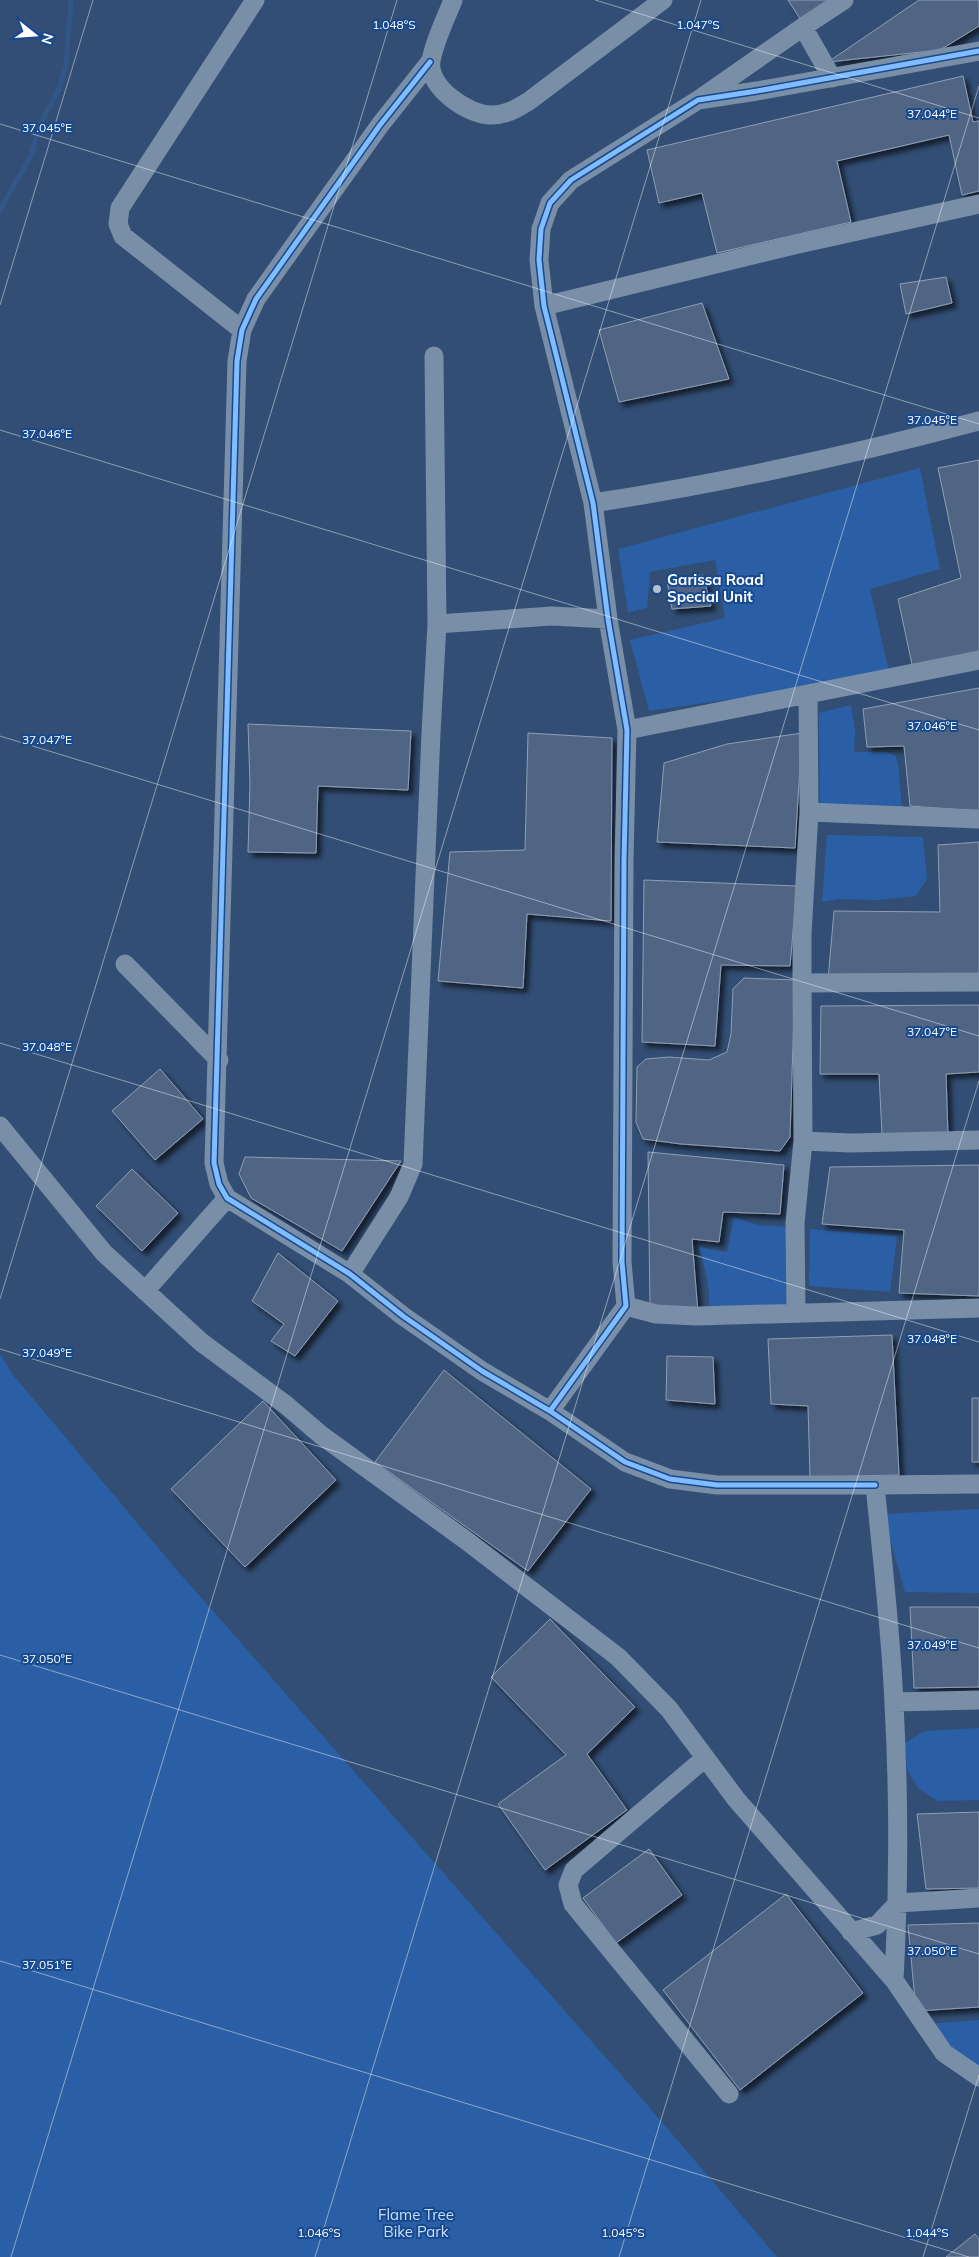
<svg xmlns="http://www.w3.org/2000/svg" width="979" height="2257" font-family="Mulish,sans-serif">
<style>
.green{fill:#2b5fa5}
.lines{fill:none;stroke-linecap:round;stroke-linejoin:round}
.stream{stroke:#325688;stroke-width:5}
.building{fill:#4f6583;stroke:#8e9fb5;filter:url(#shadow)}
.minor{stroke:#798ea7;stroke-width:19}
.cycleway-casing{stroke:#17498f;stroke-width:8}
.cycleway{stroke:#80bcff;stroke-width:5}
.ticks{fill:none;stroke:#fff;stroke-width:1;stroke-opacity:0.45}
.poi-dot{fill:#b7c1ce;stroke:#17498f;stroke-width:2}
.labels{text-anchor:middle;stroke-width:4;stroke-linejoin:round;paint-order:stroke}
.poi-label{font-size:15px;font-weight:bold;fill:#fff;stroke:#17498f;text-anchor:start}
.park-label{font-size:15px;fill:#cadffb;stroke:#17498f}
.ticks-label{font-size:12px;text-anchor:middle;fill:#fff;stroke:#17498f;stroke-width:4;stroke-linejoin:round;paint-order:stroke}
</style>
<defs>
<filter id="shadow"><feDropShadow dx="4.5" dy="4.5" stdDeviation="2.5" flood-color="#0009"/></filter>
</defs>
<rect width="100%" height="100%" fill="#324e74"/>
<!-- green -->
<path class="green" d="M920,468L940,569L870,589L890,676L649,711L630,640L725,618L715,560L650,572L647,608L628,612L618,549Z
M851,705L855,730L854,752H885L895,755L898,763L902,808L820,816L819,713Z
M827,835L923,837L927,879L916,896L878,900L840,899L822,902Z
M734,1217L757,1225L787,1227L791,1315L706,1326C713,1294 707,1277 699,1247L727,1252Z
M810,1229L897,1236L890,1292L809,1286Z
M0,1354L14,1376L175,1568L644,2101L777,2257H0Z
M979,1509V1593L905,1592L883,1514Z
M979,1728V1800L938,1801L919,1789L907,1770L905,1743L925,1731Z
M979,2020V2070L963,2061L927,2024Z"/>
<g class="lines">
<!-- stream -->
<path class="stream" d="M0,210L31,155L39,127L59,89L66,65L71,0"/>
</g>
<!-- building -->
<path class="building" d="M788,0H835L802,22Z
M919,0H979V26L940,50L828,62Z
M963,76L973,122L979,121V191L962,195L949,135L837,161L851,222L717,253L702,193L659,203L647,150Z
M946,277L952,303L906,314L900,284Z
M702,303L729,379L619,402L599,330Z
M979,460V653L913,669L898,599L961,578L938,468Z
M703,575L711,606L672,609L667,581Z
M979,688V811L910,806L904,746L867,747L863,709Z
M248,724L411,731L408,790L318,786L316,853L248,852L250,784Z
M528,733L612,738L611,921L527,914L523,988L438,981L450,852L525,850Z
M802,733L795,848L657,842L664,763L727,744Z
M979,842V978L828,980L834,911L940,912L938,845Z
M644,880L797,886L790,966L721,965L715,1046L642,1042Z
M744,978L795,980L790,1137L780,1151L681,1144L643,1139L636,1122L637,1067L646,1059L669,1057L709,1060L727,1052L731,1034L733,989Z
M979,1005V1072L946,1074L948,1135L882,1134L879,1074H820L821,1006Z
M160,1069L203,1119L155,1160L112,1111Z
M648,1152L784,1165L780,1214L723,1212L719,1242L692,1239L698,1313L650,1308Z
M245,1157L401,1161L342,1251L251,1198L239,1174Z
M979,1165V1296L899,1293L904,1230L822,1224L830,1167Z
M132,1169L178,1213L142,1251L96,1206Z
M278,1253L338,1301L295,1356L271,1341L284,1324L252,1301Z
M892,1335L899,1475L810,1477L808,1406L771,1404L768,1339Z
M667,1356L713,1357L715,1404L666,1400Z
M444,1370L591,1489L528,1571L375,1462Z
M972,1398H979V1462H972Z
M263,1401L336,1480L245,1567L171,1489Z
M910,1607H979V1687L914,1688Z
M550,1619L635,1707L587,1754L627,1810L545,1870L498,1804L566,1755L491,1677Z
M979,1812V1888L926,1889L917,1814Z
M649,1849L682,1895L616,1943L583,1898Z
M786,1894L863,1993L740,2090L663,1990Z
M979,1923V2007L916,2011L908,1925Z
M975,2234L979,2239V2257H946Z"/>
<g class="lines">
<!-- minor -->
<path class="minor" d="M453,0C446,18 434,42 431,61C427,87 468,115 491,115C507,115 516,109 529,101L663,0
M430,62L380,125L256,299L242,330L237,361L214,1163L219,1184L227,1198L350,1274L403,1316L482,1371L550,1411L625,1462L670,1479L717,1485H875
M832,78L803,27L844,0
M701,98L803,27
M544,306L794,245L979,204
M242,330L123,236L118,224L120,208L255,0
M434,356L437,624
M593,503C723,483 852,455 979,421
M808,694L809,812L802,934V983L979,982
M627,730L979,660
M809,812L979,819
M125,964L219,1060
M802,983L803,1141
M0,1126L104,1253L201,1342L286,1405L321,1435L467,1541L618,1657L669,1709L736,1799L894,1980L944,2053L979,2077
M350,1274L399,1197L413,1164L431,733L437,624L552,616L608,619
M145,1291L227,1198
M626,1306L656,1314L697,1316L979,1308
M796,1312L795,1223L803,1141L851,1143L979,1140
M550,1411L626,1306L622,1262L624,861L627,730L608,619L593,503L544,306L539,260L541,229L550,203L571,180L698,100L757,91L979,51
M894,1702L979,1700
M705,1758L574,1870L568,1885L573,1904L729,2094
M851,1932L877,1925L898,1903L979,1898
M894,1980C899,1888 899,1796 894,1704C891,1631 882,1557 875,1485L979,1484"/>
<!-- cycleway casing -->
<g class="cycleway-casing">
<path id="cycleway" d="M430,62L380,125L256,299L242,330L237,361L214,1163L219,1184L227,1198L350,1274L403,1316L482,1371L550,1411L625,1462L670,1479L717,1485H875
M550,1411L626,1306L622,1262L624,861L627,730L608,619L593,503L544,306L539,260L541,229L550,203L571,180L698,100L757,91L979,51"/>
</g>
<!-- cycleway -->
<use href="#cycleway" class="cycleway"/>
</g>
<!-- ticks -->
<path class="ticks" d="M595,0L979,118M0,124L979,424M0,305L93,0M0,430L979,730M0,736L979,1036M0,1043L979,1342M0,1299L397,0M0,1349L979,1648M0,1655L979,1954M0,1961L969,2257M11,2257L701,0M315,2257L979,86M619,2257L979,1081M923,2257L979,2075"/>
<!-- markers -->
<circle class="poi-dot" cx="657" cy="589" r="5"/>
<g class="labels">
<!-- poi labels -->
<g class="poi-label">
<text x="667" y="585">Garissa Road<tspan x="667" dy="17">Special Unit</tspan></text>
</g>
<!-- park labels -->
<g class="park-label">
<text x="416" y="2220">Flame Tree<tspan x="416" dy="17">Bike Park</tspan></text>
</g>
</g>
<g class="ticks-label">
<text x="394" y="29">1.048°S</text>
<text x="698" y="29">1.047°S</text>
<text x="932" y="118">37.044°E</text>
<text x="47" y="132">37.045°E</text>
<text x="932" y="424">37.045°E</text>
<text x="47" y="438">37.046°E</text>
<text x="932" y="730">37.046°E</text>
<text x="47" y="744">37.047°E</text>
<text x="932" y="1036">37.047°E</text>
<text x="47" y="1051">37.048°E</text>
<text x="932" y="1343">37.048°E</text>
<text x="47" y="1357">37.049°E</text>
<text x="932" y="1649">37.049°E</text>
<text x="47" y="1663">37.050°E</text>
<text x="932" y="1955">37.050°E</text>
<text x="47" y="1969">37.051°E</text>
<text x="319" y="2237">1.046°S</text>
<text x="623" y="2237">1.045°S</text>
<text x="927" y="2237">1.044°S</text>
</g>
<!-- north arrow -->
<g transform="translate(35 35) rotate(107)" stroke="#17498f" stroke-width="4" paint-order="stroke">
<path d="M0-4L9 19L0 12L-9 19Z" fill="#ffffff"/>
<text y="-8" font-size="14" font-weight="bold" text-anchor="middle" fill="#ffffff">N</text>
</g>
</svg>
